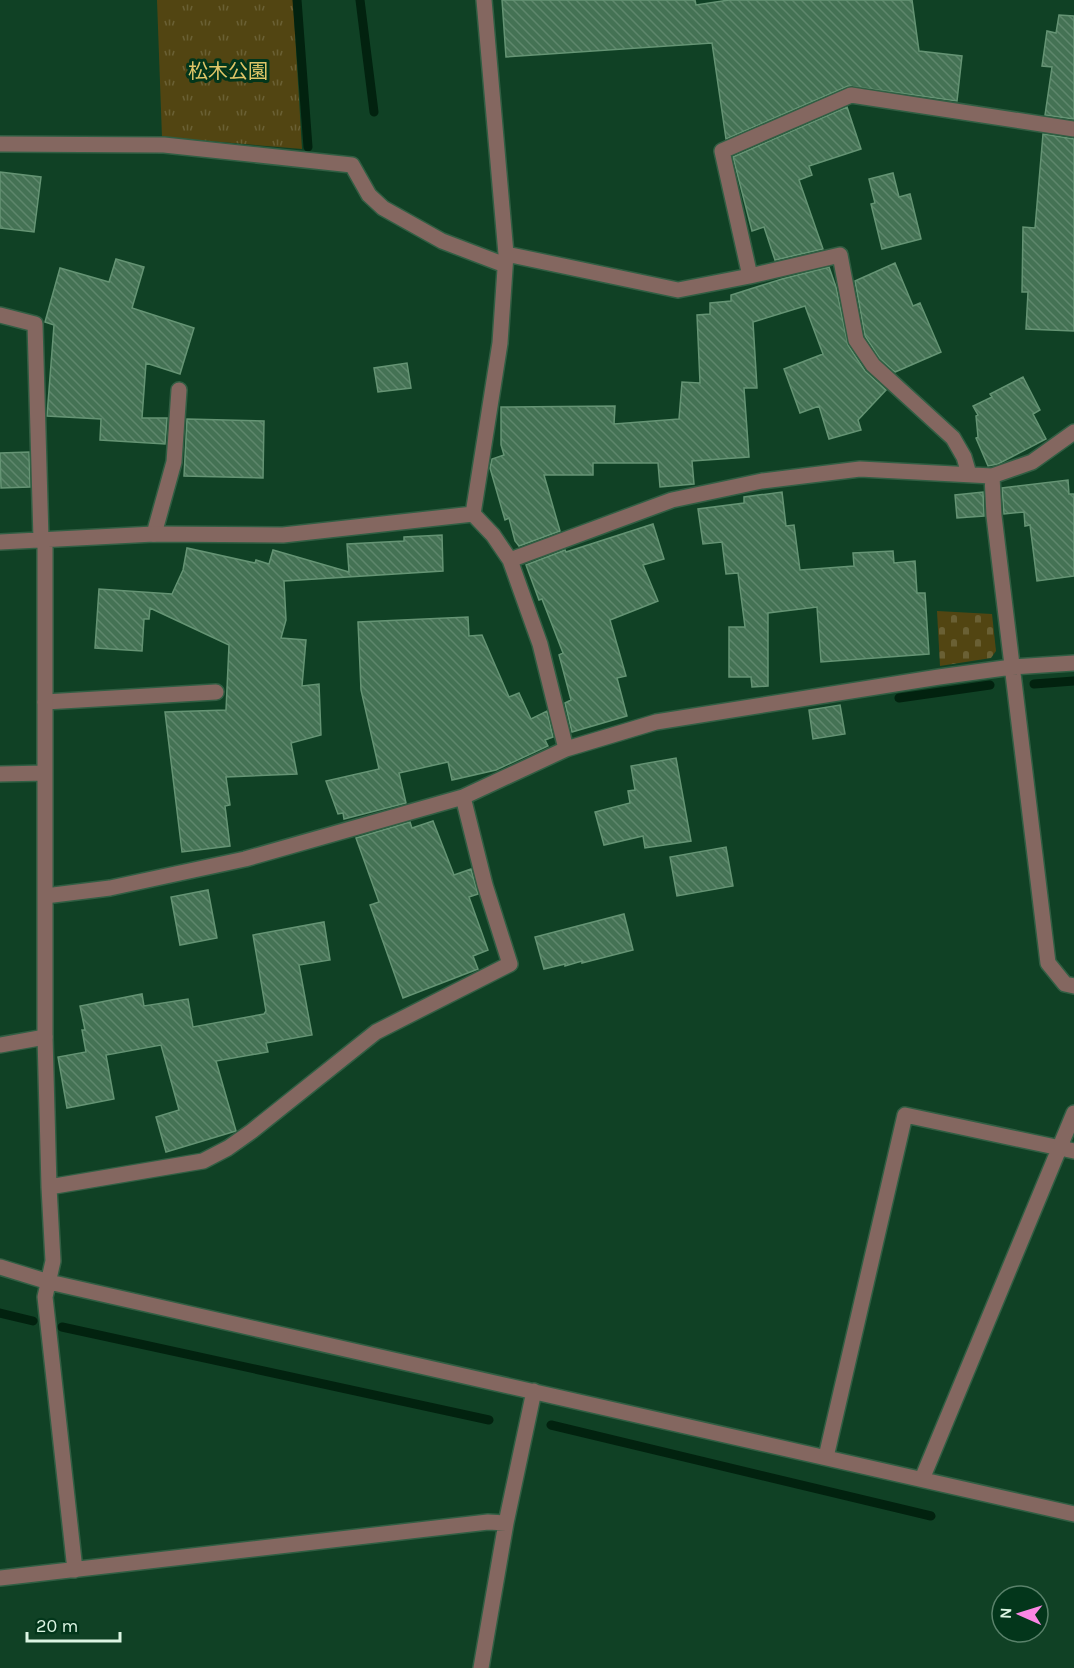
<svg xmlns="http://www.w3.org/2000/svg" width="1074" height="1668" font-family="Karla,'Noto Sans JP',sans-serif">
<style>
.cemetery{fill:url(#cemetery-stones)}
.park{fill:url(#park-tufts)}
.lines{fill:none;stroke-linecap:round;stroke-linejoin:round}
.stream{stroke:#02220f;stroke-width:9}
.building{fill:url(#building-back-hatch);stroke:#659474;stroke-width:1.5}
.lane-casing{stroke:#315e43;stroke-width:18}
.street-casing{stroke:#315e43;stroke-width:18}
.lane{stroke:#846760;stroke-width:15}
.street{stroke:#846760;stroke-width:15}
.labels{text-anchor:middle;stroke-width:6;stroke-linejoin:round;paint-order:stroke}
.park-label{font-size:20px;fill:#e0c668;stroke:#03361b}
</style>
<defs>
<pattern id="cemetery-stones" width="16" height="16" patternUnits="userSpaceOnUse" patternTransform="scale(1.5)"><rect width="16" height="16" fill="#524512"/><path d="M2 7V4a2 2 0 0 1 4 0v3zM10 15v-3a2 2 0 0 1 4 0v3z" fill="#6a6034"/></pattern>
<pattern id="park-tufts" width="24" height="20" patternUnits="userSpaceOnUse" patternTransform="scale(1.5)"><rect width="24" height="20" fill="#524512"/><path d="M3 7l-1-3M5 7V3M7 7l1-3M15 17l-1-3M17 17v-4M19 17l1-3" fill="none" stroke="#6a6034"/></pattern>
<pattern id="building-back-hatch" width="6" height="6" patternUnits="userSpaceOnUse" patternTransform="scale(1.5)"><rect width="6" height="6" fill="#447254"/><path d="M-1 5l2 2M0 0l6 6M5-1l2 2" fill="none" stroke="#5e876c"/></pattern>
</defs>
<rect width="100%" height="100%" fill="#104125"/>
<!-- cemetery -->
<path class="cemetery" d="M937,611L992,614L996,651L991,658L940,666Z"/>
<!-- park -->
<path class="park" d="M157,0H293L302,149L162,137Z"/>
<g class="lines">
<!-- stream -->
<path class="stream" d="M297,0L308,147
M360,0L374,112
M1034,684L1074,681
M899,698L990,685
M0,1313L33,1321
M62,1327L489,1420
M551,1425L931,1516"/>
</g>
<!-- building -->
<path class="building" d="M502,0H695L696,5L729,0H912L919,51L962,56L957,101L848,86L726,139L712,43L506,57Z
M1059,15L1074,16V119L1045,115L1052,67L1042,66L1047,31L1056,33Z
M847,107L861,149L809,166L812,175L799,180L823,249L775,260L764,227L752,231L733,157Z
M1043,134L1074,139V331L1026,329L1028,292H1022L1023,227L1035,228Z
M0,172L41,177L34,232L0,228Z
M893,173L899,197L910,194L921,239L882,249L871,204L875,203L869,179Z
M116,259L144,267L132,308L194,328L180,374L146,363L142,418H167L165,444L100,440L101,419L47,416L54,325L45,322L60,268L109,282Z
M895,263L913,306L920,303L941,352L895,372L880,359L865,336L855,281Z
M829,267L836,287L848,345L865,371L886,390L858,420L861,430L829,439L819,406L800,413L784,369L823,354L805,306L753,322L757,388H744L749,457L692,461L694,484L660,487L658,463H593V475H544L560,531L519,546L515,541L509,518L505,520L490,468L492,459L504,455L501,445V407L615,406L614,424L679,419L682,382L700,383L697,315L710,314V303L731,301V295L782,279Z
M407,363L411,388L378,392L374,368Z
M1023,377L1040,410L1033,414L1046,439L998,464L988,466L976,438L978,437L976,416L978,415L973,406L992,397L990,394Z
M187,419L264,421L263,478L184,476Z
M29,452L30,487L1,488L0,453Z
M1068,480L1069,494H1074V576L1037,581L1030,525L1025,526L1024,512L1004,514L1002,488Z
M782,492L786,526L794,525L800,570L854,566L853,553L893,551L894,563L915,561L917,593H925L929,654L821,662L817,607L768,613V686L752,687L751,677H729V627H745L738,573L726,574L722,542L703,544L698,509L744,503V497Z
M983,492L984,516L957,518L955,495Z
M653,524L664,559L643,565L658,601L610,620L626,676L617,678L627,716L572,732L565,703L571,700L559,655L563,653L542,599L539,600L526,565L565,550L566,552Z
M442,535L443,571L284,581L286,620L281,638L306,640L302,686L319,684L321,735L291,743L297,774L226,777L230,805L225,806L230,846L182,852L165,712L226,710L229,645L150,608L149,619H144L142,651L95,648L99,589L172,594L183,570L187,548L255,563L256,560L269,564L273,550L349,572L347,544L404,541V537Z
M468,617L469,636L482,635L509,697L519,693L531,719L547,711L553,737L545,740L548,746L496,770L452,780L448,762L399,773L406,803L344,819L343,813L338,814L326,781L379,769L361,690L358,622Z
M840,705L845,734L813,739L809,710Z
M676,758L691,841L645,848L643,836L604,845L595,812L630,803L628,791L635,790L631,766Z
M433,821L454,875L471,869L478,894L469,897L488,950L473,956L478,969L403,998L370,905L379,902L356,838L410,822L412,828Z
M726,847L733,886L677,896L670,857Z
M208,890L217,938L180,945L171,897Z
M624,914L633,950L582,963V961L565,966V964L544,969L535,937Z
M324,922L330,960L299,965L312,1035L266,1043L268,1052L216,1061L236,1131L166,1152L156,1117L179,1110L161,1045L106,1055L114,1099L67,1108L58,1057L86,1052L82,1030H85L80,1006L142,994L144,1006L188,999L193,1027L264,1014L266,1011L253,935Z"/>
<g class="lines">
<!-- lane casing -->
<g class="lane-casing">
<path id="lane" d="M154,534L174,462L179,390
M45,702L216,692
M0,1045L45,1037"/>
</g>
<!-- street casing -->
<g class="street-casing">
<path id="street" d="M0,144L164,145L352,165L369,195L383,208L442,241L505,265
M506,254L678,290L750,276L840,255L856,340L873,365L953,438L964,457L969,474
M750,276L722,151L851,95L1074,129
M0,315L35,324L41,539
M992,476L994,516L1048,963L1065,984L1074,986
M473,514L500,343L506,254L484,0
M473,514L493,535L510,560L540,644L566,749
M45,539V1037L49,1187L53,1261L45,1297L75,1570
M0,542L154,534L283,535L473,514
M510,560L672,500L762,481L860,469L992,476L1032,462L1074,432
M0,774L45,773
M45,896L110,888L245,859L463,797L566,749L656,722L939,677L1012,667L1074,663
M49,1187L203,1161L228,1148L252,1131L376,1032L510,964L485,885L463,797
M0,1267L49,1282L1074,1514
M826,1457L905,1115L1074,1151
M922,1479L1074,1113
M0,1578L488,1522L506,1523
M481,1668L506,1523L534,1391"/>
</g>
<!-- lane -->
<use href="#lane" class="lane"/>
<!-- street -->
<use href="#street" class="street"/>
</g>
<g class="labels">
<!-- park labels -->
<g class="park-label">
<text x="228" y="78">松木公園</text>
</g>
</g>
<!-- north arrow -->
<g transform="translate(1020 1614) rotate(273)"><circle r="28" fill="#03361b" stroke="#5a826b" stroke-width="1.5"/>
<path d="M0-4.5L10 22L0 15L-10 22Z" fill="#fb87e5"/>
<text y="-9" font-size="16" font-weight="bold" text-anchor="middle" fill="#dcf5e3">N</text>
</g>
<!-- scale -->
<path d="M27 1632v9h93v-9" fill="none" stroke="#dcf5e3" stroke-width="3"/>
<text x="36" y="1632" font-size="18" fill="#dcf5e3" stroke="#03361b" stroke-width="4.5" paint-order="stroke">20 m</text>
</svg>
